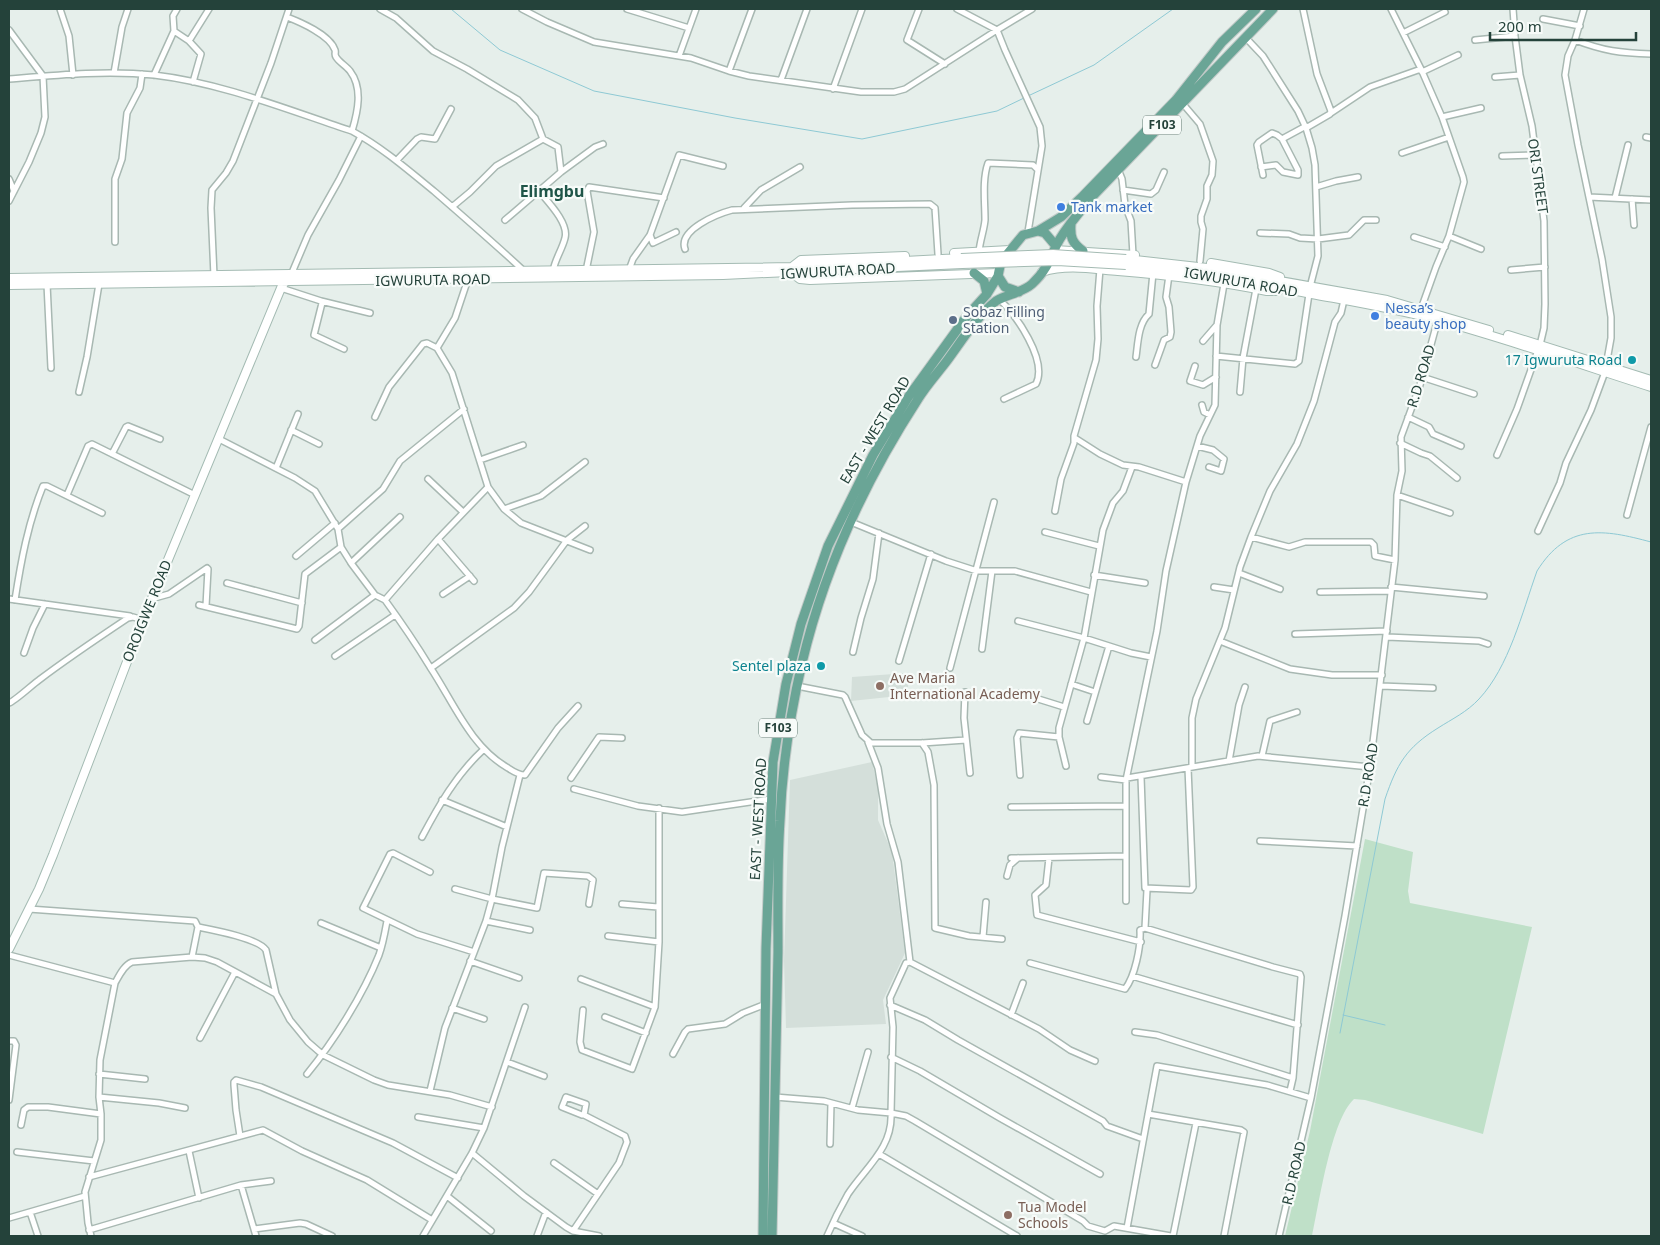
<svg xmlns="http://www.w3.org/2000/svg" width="1660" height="1245" font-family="'Noto Sans',sans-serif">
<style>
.built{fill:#d4dfda}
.green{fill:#bfe0c8}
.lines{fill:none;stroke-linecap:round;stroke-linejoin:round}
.stream{stroke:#8ec9d4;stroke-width:1}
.street-casing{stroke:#a8b8b2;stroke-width:8}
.secondary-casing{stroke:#a4bbb3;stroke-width:10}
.primary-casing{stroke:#c2cac8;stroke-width:11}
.street{stroke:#fff;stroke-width:5}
.secondary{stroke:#fff;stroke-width:8}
.primary{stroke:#6aa596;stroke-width:9}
.secondary-bridge-casing{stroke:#a4bbb3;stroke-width:10;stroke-linecap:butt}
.secondary-bridge{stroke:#fff;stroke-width:8}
.shop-dot{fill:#3f7fe0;stroke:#f7fbf9;stroke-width:2}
.service-dot{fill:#5c6f8a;stroke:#f7fbf9;stroke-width:2}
.culture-dot{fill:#0f9aa8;stroke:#f7fbf9;stroke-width:2}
.education-dot{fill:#8d6e63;stroke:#f7fbf9;stroke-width:2}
.labels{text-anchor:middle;stroke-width:4.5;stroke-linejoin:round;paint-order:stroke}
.shield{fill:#f7fbf9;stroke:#637a73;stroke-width:1}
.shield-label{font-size:12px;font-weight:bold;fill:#24423a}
.street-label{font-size:14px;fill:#24423a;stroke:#f7fbf9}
.shop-label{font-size:14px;fill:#366cbe;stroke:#f7fbf9;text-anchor:start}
.service-label{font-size:14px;fill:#4e5e75;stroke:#f7fbf9;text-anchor:start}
.culture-label{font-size:14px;fill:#0d838f;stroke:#f7fbf9;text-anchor:end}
.education-label{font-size:14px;fill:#785e54;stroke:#f7fbf9;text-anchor:start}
.quarter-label{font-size:16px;font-weight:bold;fill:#1f5548;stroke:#f7fbf9}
</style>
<rect width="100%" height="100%" fill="#e6efeb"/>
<!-- built -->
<path class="built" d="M908,673V695L851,701L852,677Z
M872,762L878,788V820L892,852L905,953L883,1000L886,1024L786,1028L784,961L790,780Z"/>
<!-- green -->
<path class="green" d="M1365,839L1413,852L1408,891L1410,903L1532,927L1483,1134L1365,1100L1354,1099C1331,1120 1319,1204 1312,1236H1285L1310,1131Z"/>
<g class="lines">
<!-- stream -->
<path class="stream" d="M451,9L500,50L594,91L735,118L862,139L997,111L1024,98
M1028,96L1094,65L1173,9
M1343,1015L1385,1025
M1340,1033L1385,799C1397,764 1406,748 1438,728C1452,719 1467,712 1479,699C1509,667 1522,613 1537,571C1567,523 1603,529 1651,542"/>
<!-- street casing -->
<g class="street-casing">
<path id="street" d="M60,9L69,36L73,75
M380,9L396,18L433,51L467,69L518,100L535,118L543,139L558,147L561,172
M522,9L547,22L594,42L691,58L729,71L749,76L861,92H894L905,89L997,30L1005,50L1040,127L1042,146L1028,232
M627,9L689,28
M919,9L907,40L945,64
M957,9L997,30L1032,9
M1303,9L1317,74L1331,111L1330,114L1306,128
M1391,9L1421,69L1442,117L1463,177L1464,182L1449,236L1436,267L1421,309
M1513,9L1515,36L1520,75L1532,126L1544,221L1545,304L1544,328L1540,345
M1584,9L1575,40L1568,56L1565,75L1578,145L1602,259L1611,317V338L1606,366
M287,17C300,22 330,35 335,50C336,53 334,54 336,57C339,62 346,66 350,71C363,88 358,111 352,131
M1543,19L1580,26
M9,30L43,76L45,117L41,133L29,162L9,201
M174,31L189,41L201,54L193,82
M1403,33L1445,12
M1246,38L1263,56L1298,111L1306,128L1312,148L1315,165L1318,256L1310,287
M1475,40L1515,36
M1575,40C1604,51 1620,53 1651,54
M189,41L209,9
M679,56L696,9
M729,71L752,9
M1422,72L1458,55
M114,73L122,27L128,9
M154,75L174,31L173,16L177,9
M1495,77L1520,75
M9,79C56,75 106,70 154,75C222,83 288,110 352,131C383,148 408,170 435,192C465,218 495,244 524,271
M781,80L807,9
M833,89L862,9
M1183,104L1200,124L1213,161L1212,175L1207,186V199L1201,216V222L1203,229L1200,261
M1331,113L1370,87L1421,69
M1442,117L1481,108
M1646,137L1651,138
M1402,153L1449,137
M1502,156L1535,155
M397,160L417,139L421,137L435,139L451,109
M1261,167L1276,165L1283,172L1298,175V170L1282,139
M1117,171L1120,174L1122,179L1125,205L1131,221L1133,255
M1263,175L1257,145L1259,142L1272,133L1277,135L1282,139L1306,126
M9,179L14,191
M1316,187L1336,181L1358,177
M1123,190L1151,194L1156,190L1164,172
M539,191C548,202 569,223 565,238C562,250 555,259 553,271
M1589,197L1651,200
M1615,198L1628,145
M1632,199L1634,225
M452,207L470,192L496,166L543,139
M744,208L761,190L800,167
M505,220L561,172L595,147L603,144
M1260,233L1289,234L1300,238L1318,239L1349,235L1364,220H1376
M650,235L653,243L676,232
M1449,236L1481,249
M1414,237L1445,247
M115,242V179L122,159L127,113L140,88L142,74
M685,249C678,230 717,214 732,210L852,205L930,204L935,208L938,254
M979,252C980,240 984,231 985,220C985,202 982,180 988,163L1033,165L1037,169
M629,270L633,259L650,235L679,155L723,166
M1511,270L1545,267
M586,271L594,232L587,191L589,187L664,198
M291,275L308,235L339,180L361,136
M214,276L211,208L212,190L226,173L233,161L271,63L289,9
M47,284L51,368
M281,288L321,301L322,303L314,335L344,349
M999,299C1016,315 1048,360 1036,384L1004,399
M321,301L370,313
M1203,341L1216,326
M437,348L455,318L468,279
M1216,356L1295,364L1299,361L1309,294
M1136,357C1138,343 1138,324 1149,314L1153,273
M1155,365L1164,340L1170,337L1171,332L1169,307L1166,297L1169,275
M1195,366L1190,381L1203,385L1216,377
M1422,377L1474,394
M79,392L87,357L99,284
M1240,392L1243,358L1256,289
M1202,405L1204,412L1210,415
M375,417L389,387L423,344L427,343L437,348L452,373L488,487L504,509L521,523L590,550
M1408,417L1429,427L1433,434L1461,446
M291,430L319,444
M1075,438L1100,454L1123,465L1139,467L1186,482
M219,439L295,478L315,491L338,529L341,547L351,563L375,595L385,600C401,622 416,644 430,667C454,703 470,746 508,768C514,772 519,775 525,775L558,728L578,706
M1400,443L1421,453L1430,456L1457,478
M1197,446L1213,450L1224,459L1221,471L1209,467
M112,454L126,427L128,426L160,439
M1497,455L1517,409L1538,350
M480,460L523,445
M276,468L298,414
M428,479L463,512
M67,495L88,446L92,444L195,495
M1397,495L1450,513
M504,509L541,496L585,462
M1055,511L1061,479L1074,443V436L1096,360L1098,339L1097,306L1100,269
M1627,515L1651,427
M851,522L946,561L977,571H1015L1091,592
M338,529L383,489L400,461L464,409
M1538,531L1560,483L1566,463L1591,410L1605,372
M1045,532L1099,546
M1251,537L1289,547L1305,542H1371L1374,545L1375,556L1395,560
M438,539L474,581
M296,556L335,523
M351,563L400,517
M1239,573L1280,589
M1094,575L1145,583
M227,583L302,603
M1214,587L1234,590
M1391,587L1484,596
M1320,592L1391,591
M443,594L470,576
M9,599L130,616
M151,599L169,594L207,568L208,569L206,606
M15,600C21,561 28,523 43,486H47L102,513
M385,600L438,539L488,487
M199,605L297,629L299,626L305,574L341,547
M1018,621L1084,638L1131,653L1151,657
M1295,634L1387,631
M1387,637L1479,641L1488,644
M315,640L375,595
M1220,641L1290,669L1332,675H1382
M982,649L992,571
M853,652L861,618L873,579L879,533
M24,653L33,628L45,604
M335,656L395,615
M899,661L931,554
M431,668L514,608L529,592L567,540L585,526
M950,668L994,502
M1071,684L1095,692
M797,686L843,695L845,697L862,735L871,743H922L966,740
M1381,686L1433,688
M965,692L964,718L970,773
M1019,693L1064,707
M9,703C15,701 32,685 39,680C68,658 98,638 128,618L133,617L143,620
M1087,721L1109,646
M868,742L878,768L887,824L898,862L910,962
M922,743L928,752L934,785L935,928L969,936L1002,939
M1262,756L1270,721L1297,712
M1229,761L1239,705L1245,687
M1066,766L1059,737V728L1084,638L1103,530L1113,503L1123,491L1132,467
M1192,767V718L1196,699L1225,628L1240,567L1251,537L1270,491L1297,444L1314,401L1335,322L1341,313L1344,300
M1020,775L1017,738L1019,733L1059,737
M1101,777L1126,780
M1141,777L1145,888L1191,890L1193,887L1188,768
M571,778L599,737L622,738
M1127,778L1258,756L1370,767
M574,789L638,806L682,812L771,799
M442,800L507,827
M1011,807L1125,806
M422,837C439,805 456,775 483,750
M1260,841L1357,846
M1011,858L1126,856
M1049,858L1046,885L1035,895L1037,915L1141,942
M430,872L393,853L390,854L363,908L417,934L474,952
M1007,876L1010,865L1018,858
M455,889L492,899L537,908L544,873L588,876L593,880L589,904
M1126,901V780L1157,631L1166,571L1186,482L1200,436L1215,405L1217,325L1224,284
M622,904L658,907
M29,909L195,921L198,927C213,930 258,938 266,950L276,994L290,1020L308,1042L323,1055L374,1080L388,1085L450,1095L492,1107
M486,921L530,930
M321,923L381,948
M1145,928L1273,967L1300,974L1301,977L1293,1078L1290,1091
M608,936L659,942
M983,937L986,902
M9,955L115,983
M192,957L198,927
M470,961L519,978
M910,962L906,963L890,998L893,1027L891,1113L906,1116L915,1121L1083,1221L1088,1226L1105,1231L1114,1226L1171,1236
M910,962L1039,1029L1070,1050L1095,1061
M1030,963L1125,989C1135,976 1141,947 1140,930L1145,928L1147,890
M1132,976L1298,1025
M581,979L655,1007
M890,1005L925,1020L958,1040L1103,1121L1107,1126L1143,1139
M452,1008L484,1019
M583,1010L580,1042L582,1050L632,1069L655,1007L659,942V808
M1011,1015L1023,983
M605,1017L646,1033
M1135,1032L1157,1035L1293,1078
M200,1038L235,972
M9,1041H14L16,1045L9,1100
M673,1054L685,1032L688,1029L725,1024L743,1013L766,1004
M891,1057L920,1071L1000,1118L1100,1174
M507,1062L544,1076
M99,1074L145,1079
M307,1074C334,1041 363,995 379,955C383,944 385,932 387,921
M430,1091L445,1028L486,921L492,899L502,847L520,775
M99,1097L159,1103L185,1108
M566,1097L586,1104L584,1115H582L562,1107Z
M775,1097L824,1101L858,1110L891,1113C893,1148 865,1168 848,1194C840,1208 833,1222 827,1236
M852,1108L868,1052
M1148,1114L1241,1130L1244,1132L1224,1236
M418,1117L484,1128
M21,1125L24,1110L28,1107H48L101,1114
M240,1136L236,1110L234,1085V1082L236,1080L261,1087L393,1143L458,1178
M830,1144L831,1103
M189,1151L199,1198
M17,1152L94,1161
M472,1153L524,1196L566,1227L573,1231L599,1236
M879,1154L1017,1236
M554,1163L598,1194
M89,1177L263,1130L302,1151L367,1180L432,1220
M241,1185L256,1236
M447,1196L491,1231
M30,1212L38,1236
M9,1218L85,1196
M833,1223L862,1236
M1127,1228L1157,1066L1267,1085L1311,1098
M254,1229L300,1223L306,1224L332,1236
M89,1230L241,1185L271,1181
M573,1231L619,1163L627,1142L625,1136L584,1115
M91,1236L88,1223L85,1192L101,1140V1114L99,1097L100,1060L115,983C119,976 124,965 132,962L192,957L205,958L217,962L276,994
M423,1236L472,1153L484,1128L525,1007
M537,1236L546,1212
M1173,1236L1196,1123
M1279,1236L1311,1098L1345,916L1370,767L1395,560L1397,495L1402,471L1401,437L1420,385L1438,319"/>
</g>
<!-- secondary casing -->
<g class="secondary-casing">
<path id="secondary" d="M1055,250L1135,255
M954,253L1010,250
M1126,259L1207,268L1387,300L1489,330
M1211,263L1269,273L1280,277
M1126,265C1189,270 1251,282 1312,294C1355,302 1397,309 1438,320C1510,340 1580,364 1651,387
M792,267L801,260L905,256
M1042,272C1067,264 1093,269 1118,271C1168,275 1218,281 1267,291H1278
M792,273L800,279L810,280L998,273
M9,278L792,267L961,258
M9,285L723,275L962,264
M1508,335L1651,380
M9,949L39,889L53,855L143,620L281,288L287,279"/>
</g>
<!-- primary casing -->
<g class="primary-casing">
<path id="primary" d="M1071,224C1070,237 1072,243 1083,251
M1038,231L1061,217L1083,196L1176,100L1222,42L1256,9
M974,273L984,281L987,294
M998,276L1005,287L1019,292
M763,1236L766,948L773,762L786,684L801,624L828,546L873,455L909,396L967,316L987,294L998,276L1000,266L1004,258L1023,235L1038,231L1045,233L1056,246
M772,1236C774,1141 776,1047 778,952C778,908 777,864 780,821C782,768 790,715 802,663C824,570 866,479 918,399C926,386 936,375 946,362C961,342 976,317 996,301C1007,294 1022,293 1032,284C1045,272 1049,262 1056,246C1064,229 1078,215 1089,200L1273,9"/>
</g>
<!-- street -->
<use href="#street" class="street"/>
<!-- secondary -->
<use href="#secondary" class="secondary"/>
<!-- primary -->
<use href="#primary" class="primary"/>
<!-- secondary-bridge casing -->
<g class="secondary-bridge-casing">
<path id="secondary-bridge" d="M961,258L1053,254L1126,259
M962,264L1057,261L1126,265"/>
</g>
<!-- secondary-bridge -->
<use href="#secondary-bridge" class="secondary-bridge"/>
</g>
<!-- markers -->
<g class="shop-dot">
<circle cx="1061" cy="207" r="5"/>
<circle cx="1375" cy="316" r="5"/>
</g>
<circle class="service-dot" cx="953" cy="320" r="5"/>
<g class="culture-dot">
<circle cx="1632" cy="360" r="5"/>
<circle cx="821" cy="666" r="5"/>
</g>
<g class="education-dot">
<circle cx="880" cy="686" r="5"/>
<circle cx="1008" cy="1215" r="5"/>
</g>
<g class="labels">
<!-- shield labels -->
<g class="shield">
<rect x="1143" y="115.5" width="38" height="19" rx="4"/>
<rect x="759" y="718.5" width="38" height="19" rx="4"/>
</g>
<g class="shield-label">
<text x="1162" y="129">F103</text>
<text x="778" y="732">F103</text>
</g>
<!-- street labels -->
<g class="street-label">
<text transform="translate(1538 176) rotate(82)" y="5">ORI STREET</text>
<text transform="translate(838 271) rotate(-3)" y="5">IGWURUTA ROAD</text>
<text transform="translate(433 280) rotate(-1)" y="5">IGWURUTA ROAD</text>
<text transform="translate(1241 282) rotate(10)" y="5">IGWURUTA ROAD</text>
<text transform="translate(1421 376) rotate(-73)" y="5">R.D ROAD</text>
<text transform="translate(875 430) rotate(-59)" y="5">EAST - WEST ROAD</text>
<text transform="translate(147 611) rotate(-68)" y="5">OROIGWE ROAD</text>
<text transform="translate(1368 775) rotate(-81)" y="5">R.D ROAD</text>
<text transform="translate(758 819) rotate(-87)" y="5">EAST - WEST ROAD</text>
<text transform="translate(1294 1173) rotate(-77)" y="5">R.D ROAD</text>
</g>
<!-- shop labels -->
<g class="shop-label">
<text x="1071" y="212">Tank market</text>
<text x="1385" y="313">Nessa’s<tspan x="1385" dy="16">beauty shop</tspan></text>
</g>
<!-- service labels -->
<g class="service-label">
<text x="963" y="317">Sobaz Filling<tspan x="963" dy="16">Station</tspan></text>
</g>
<!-- culture labels -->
<g class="culture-label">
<text x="1622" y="365">17 Igwuruta Road</text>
<text x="811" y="671">Sentel plaza</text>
</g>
<!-- education labels -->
<g class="education-label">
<text x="890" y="683">Ave Maria<tspan x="890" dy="16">International Academy</tspan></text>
<text x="1018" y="1212">Tua Model<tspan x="1018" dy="16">Schools</tspan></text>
</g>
<!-- quarter labels -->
<g class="quarter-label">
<text x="552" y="197">Elimgbu</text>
</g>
</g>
<!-- border -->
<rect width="1660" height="1245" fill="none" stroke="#24423a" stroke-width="20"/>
<!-- scale -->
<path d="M1490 32v8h146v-8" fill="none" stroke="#24423a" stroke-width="2.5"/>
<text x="1498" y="32" font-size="15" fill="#24423a" stroke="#f7fbf9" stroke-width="4" paint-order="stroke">200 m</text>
</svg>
